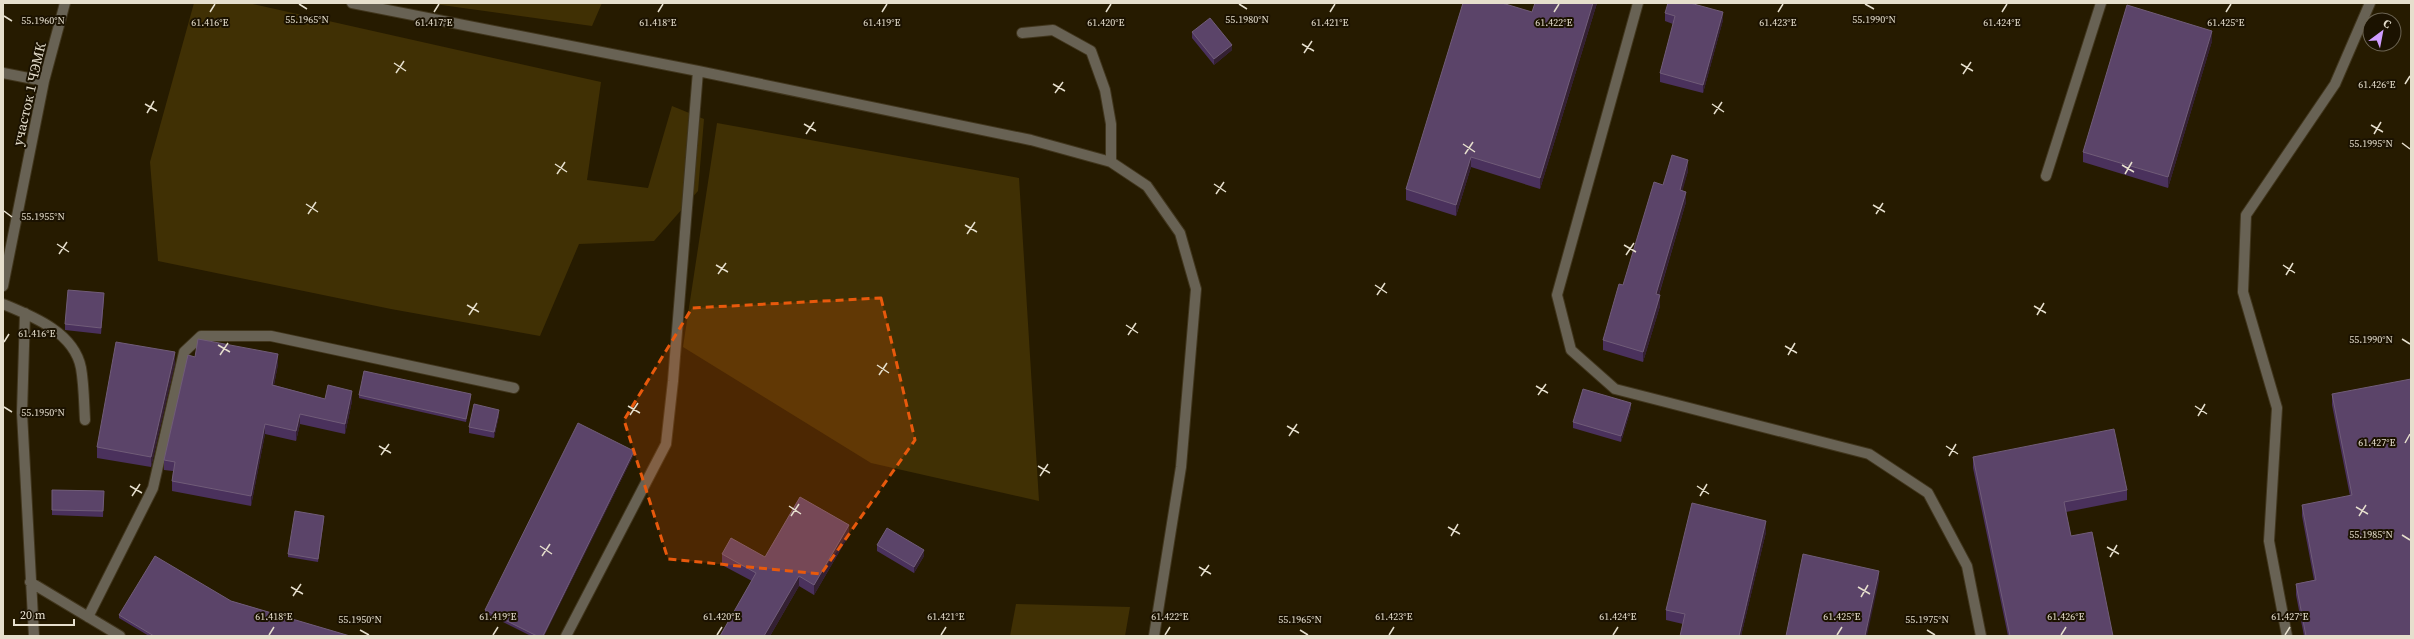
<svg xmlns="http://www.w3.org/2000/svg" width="2414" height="639" font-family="'Source Serif 4',serif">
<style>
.green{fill:#403004}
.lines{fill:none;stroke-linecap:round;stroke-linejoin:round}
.minor-casing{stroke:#41361d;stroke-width:12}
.minor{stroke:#686254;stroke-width:10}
.wall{fill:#4a315c}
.shaded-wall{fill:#342032}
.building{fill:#5b4469;stroke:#705c78}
.marked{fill:#e8590c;fill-opacity:0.2;stroke:#e8590c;stroke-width:3;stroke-dasharray:8 5;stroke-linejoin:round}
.ticks{fill:none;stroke:#e6dfcd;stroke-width:1.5}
.labels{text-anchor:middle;stroke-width:4;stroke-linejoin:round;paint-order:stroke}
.street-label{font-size:14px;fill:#e6dfcd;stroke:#1b1200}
.ticks-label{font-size:10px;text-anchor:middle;fill:#e6dfcd;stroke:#1b1200;stroke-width:4;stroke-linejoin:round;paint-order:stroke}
</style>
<rect width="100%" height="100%" fill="#261b00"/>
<!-- green -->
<path class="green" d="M194,3H248L601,82L587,180L648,188L672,106L704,119L698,191L654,241L579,244L540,336L391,309L158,261L150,162Z
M427,3H602L592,26Z
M717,123L1019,178L1039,501L871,463L683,347Z
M1016,604L1130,607L1125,636H1010Z"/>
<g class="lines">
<!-- minor casing -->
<g class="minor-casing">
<path id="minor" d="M352,3L698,71L1031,140L1111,162
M1638,3L1557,295L1571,350L1615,389L1869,454L1928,493L1967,566L1981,636
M1022,33L1053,30L1091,51L1105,90L1111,124V162L1147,186L1180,233L1196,289L1181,467L1154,636
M3,73L44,81
M2046,176L2101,3
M3,286L44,81L65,3
M3,304C32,316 74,332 81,368C84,385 84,403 85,420
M25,313L22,413L34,636
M30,582L120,636
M88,617L153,488L184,352L201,336H271L514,388
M566,636L666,444L673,381L698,71
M2287,636L2269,541L2277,408L2243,292L2246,215L2335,84L2370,3"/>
</g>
<!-- minor -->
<use href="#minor" class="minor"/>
</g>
<!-- wall -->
<path class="wall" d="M1597,3L1540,189L1471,167L1456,216L1406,200V189L1532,12Z
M1665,13L1723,20L1703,93L1660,82V73L1673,24L1665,21Z
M1192,32L1232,50L1214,65L1192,38Z
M2212,41L2168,188L2083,162V152Z
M1688,171L1682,190L1686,202L1659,295L1660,306L1643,362L1603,350V340L1623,285L1663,185Z
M104,299L101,334L65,330V324Z
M175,363L151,467L97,458V447Z
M278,364L274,385L325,399L352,401L345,434L300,424L296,441L265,434L251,506L172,491V481L173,471L164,470V460Z
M2332,394L2411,636H2304L2296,595V584L2314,580L2302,516V505L2350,496L2332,405Z
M359,395L471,397L466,422L359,398Z
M1631,408L1621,442L1573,428V422Z
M499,415L494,438L469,433V427Z
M634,454L544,636H531L485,613V610Z
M1973,457L2127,490V500L2066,512L2071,536L2113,636H2008L1973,468Z
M52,490L104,491L103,517L52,515Z
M324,519L318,562L288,557V554Z
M1766,532L1741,636H1680L1683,624L1666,620V610Z
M849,535L814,595L799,586L770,636H720L752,581L722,565V554L765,557Z
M877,545L924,556L914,573L877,551Z
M231,601L350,636H149L119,618V615Z"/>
<!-- shaded-wall -->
<path class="shaded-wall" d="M1593,3H1597L1540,189V178Z
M1723,12V20L1703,93V85Z
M2212,31V41L2168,188V177Z
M1232,45V50L1214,65V59Z
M1471,157V167L1456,216V205Z
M1688,160V171L1680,200V190Z
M1686,192V202L1656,304V294Z
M104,293V299L101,334V328Z
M1660,295V306L1643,362V352Z
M175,352V363L151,467V457Z
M278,354V364L272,395V385Z
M352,391V401L345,434V424Z
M471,394V397L466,422V419Z
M1631,403V408L1621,442V436Z
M499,410V415L494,438V432Z
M300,414V424L296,441V431Z
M265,424V434L251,506V496Z
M634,451V454L544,636H543Z
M324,516V519L318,562V559Z
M1766,521V532L1741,636H1739Z
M849,525V535L814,595V585Z
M924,550V556L914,573V567Z
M1879,571V581L1867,636H1865Z
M799,576V586L770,636H764Z"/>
<!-- building -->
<path class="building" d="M1463,3H1502L1532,12L1535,3H1593L1540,178L1471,157L1456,205L1406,189Z
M1668,3H1690L1723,12L1703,85L1660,73L1675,16L1665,13Z
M2127,5L2212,31L2168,177L2083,152Z
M1210,18L1232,45L1214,59L1192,32Z
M1672,155L1688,160L1680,190L1686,192L1656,294L1660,295L1643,352L1603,340L1619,284L1623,285L1654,182L1663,185Z
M68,290L104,293L101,328L65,324Z
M198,339L278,354L272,385L325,399L328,385L352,391L345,424L300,414L296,431L265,424L251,496L172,481L175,462L164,460L188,355L195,357Z
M116,342L175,352L151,457L97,447Z
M364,371L471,394L466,419L359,395Z
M2411,379V636H2306L2296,584L2316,580L2302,505L2352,495L2332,394Z
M1583,389L1631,403L1621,436L1573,422Z
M474,404L499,410L494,432L469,427Z
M578,423L634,451L543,636H537L485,610Z
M2114,429L2127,490L2064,502L2071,536L2092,532L2113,636H2010L1973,457Z
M52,490L104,491L103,511L52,510Z
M800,497L849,525L814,585L799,576L764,636H720L756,573L722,554L731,538L765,557Z
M1692,503L1766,521L1739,636H1680L1685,614L1666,610Z
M295,511L324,516L318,559L288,554Z
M887,528L924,550L914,567L877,545Z
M1803,554L1879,571L1865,636H1786Z
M155,556L231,601L350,636H154L119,615Z"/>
<!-- marked area -->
<path class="marked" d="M881,298L915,440L821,574L668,559L624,420L692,308Z"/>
<!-- ticks -->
<path class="ticks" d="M299,4L307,9M1239,4L1247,9M1865,4L1874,9M210,12L215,4M434,12L439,4M658,12L663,4M882,12L887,4M1106,12L1111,4M1330,12L1335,4M1554,12L1559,4M1778,12L1783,4M2002,12L2007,4M2226,12L2231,4M4,16L12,21M1302,44L1314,51M1304,53L1312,41M394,63L406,71M1961,64L1973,71M396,73L404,61M1963,74L1971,62M1053,84L1065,91M2405,84L2410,76M1055,93L1063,82M145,104L157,111M1712,104L1724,112M147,113L154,101M1714,114L1722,102M804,124L816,131M2371,125L2383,132M806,134L814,122M2374,134L2381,122M2402,143L2410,149M1463,144L1475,152M1465,154L1473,142M555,164L567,172M2122,165L2134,172M557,174L565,162M2125,174L2132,162M1214,184L1226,192M1216,194L1224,182M306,204L318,212M1873,205L1885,212M4,211L12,217M308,214L316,202M1876,214L1883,203M965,225L977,232M967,234L975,222M57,244L69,252M1624,245L1636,252M59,254L67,242M1626,255L1634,243M716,265L728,272M2283,265L2295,273M718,274L726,263M2286,275L2293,263M1375,285L1387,293M1377,295L1385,283M467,305L479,312M2034,306L2046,313M469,315L477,303M2037,315L2044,303M1126,325L1138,333M1128,335L1136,323M2402,339L2410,344M4,342L9,334M218,345L230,352M1785,346L1797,353M220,355L228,343M1788,355L1795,343M877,365L889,373M879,375L887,363M1536,386L1548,393M1538,395L1546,384M628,406L640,413M2195,406L2207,414M4,407L12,412M630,415L638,403M2198,416L2205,404M1287,426L1299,433M1289,436L1297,424M2405,443L2410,434M379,446L391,453M1946,446L1958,454M381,455L389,444M1949,456L1956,444M1038,466L1050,473M1040,476L1048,464M130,486L142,493M1697,486L1709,494M132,496L140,484M1700,496L1707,484M789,506L801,514M2356,507L2368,514M791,516L799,504M2359,516L2366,505M1448,527L1460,534M2402,535L2410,540M1451,536L1458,524M540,546L552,554M2107,547L2119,554M542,556L550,544M2110,557L2117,545M1199,567L1211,574M1201,576L1209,565M291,587L303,594M1858,587L1870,594M293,596L301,584M1861,597L1868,585M360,630L369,635M1300,630L1308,635M1927,630L1935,635M269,635L274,627M493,635L498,627M717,635L722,627M941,635L946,627M1165,635L1170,627M1389,635L1394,627M1613,635L1618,627M1837,635L1842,627M2061,635L2066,627M2285,635L2290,627"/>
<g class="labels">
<!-- street labels -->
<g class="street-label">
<text transform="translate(29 94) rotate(-77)" y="5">участок 1 ЧЭМК</text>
</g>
</g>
<g class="ticks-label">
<text x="307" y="23">55.1965°N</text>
<text x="1874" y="23">55.1990°N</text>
<text x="1247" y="23">55.1980°N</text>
<text x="43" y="24">55.1960°N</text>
<text x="210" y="26">61.416°E</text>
<text x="434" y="26">61.417°E</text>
<text x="658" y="26">61.418°E</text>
<text x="882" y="26">61.419°E</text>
<text x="1106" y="26">61.420°E</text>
<text x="1330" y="26">61.421°E</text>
<text x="1554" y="26">61.422°E</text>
<text x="1778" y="26">61.423°E</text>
<text x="2002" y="26">61.424°E</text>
<text x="2226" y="26">61.425°E</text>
<text x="2377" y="88">61.426°E</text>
<text x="2371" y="147">55.1995°N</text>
<text x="43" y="220">55.1955°N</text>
<text x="37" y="337">61.416°E</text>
<text x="2371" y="343">55.1990°N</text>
<text x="43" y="416">55.1950°N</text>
<text x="2377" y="446">61.427°E</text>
<text x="2371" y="538">55.1985°N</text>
<text x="274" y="620">61.418°E</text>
<text x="498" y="620">61.419°E</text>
<text x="722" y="620">61.420°E</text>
<text x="946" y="620">61.421°E</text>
<text x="1170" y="620">61.422°E</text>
<text x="1394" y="620">61.423°E</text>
<text x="1618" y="620">61.424°E</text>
<text x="1842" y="620">61.425°E</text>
<text x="2066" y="620">61.426°E</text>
<text x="2290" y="620">61.427°E</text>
<text x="360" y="623">55.1950°N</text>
<text x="1300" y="623">55.1965°N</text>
<text x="1927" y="623">55.1975°N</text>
</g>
<!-- border -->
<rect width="2414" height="639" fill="none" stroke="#e6dfcd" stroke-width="8"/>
<!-- north arrow -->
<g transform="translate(2382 32) rotate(32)"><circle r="19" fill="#1b1200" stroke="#6c6452"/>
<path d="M0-3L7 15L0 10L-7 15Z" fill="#d09dff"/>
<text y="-6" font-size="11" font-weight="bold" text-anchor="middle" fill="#e6dfcd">С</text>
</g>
<!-- scale -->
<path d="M14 619v6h60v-6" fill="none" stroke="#e6dfcd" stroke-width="2"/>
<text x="20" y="619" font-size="12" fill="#e6dfcd" stroke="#1b1200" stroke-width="3" paint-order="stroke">20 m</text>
</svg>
